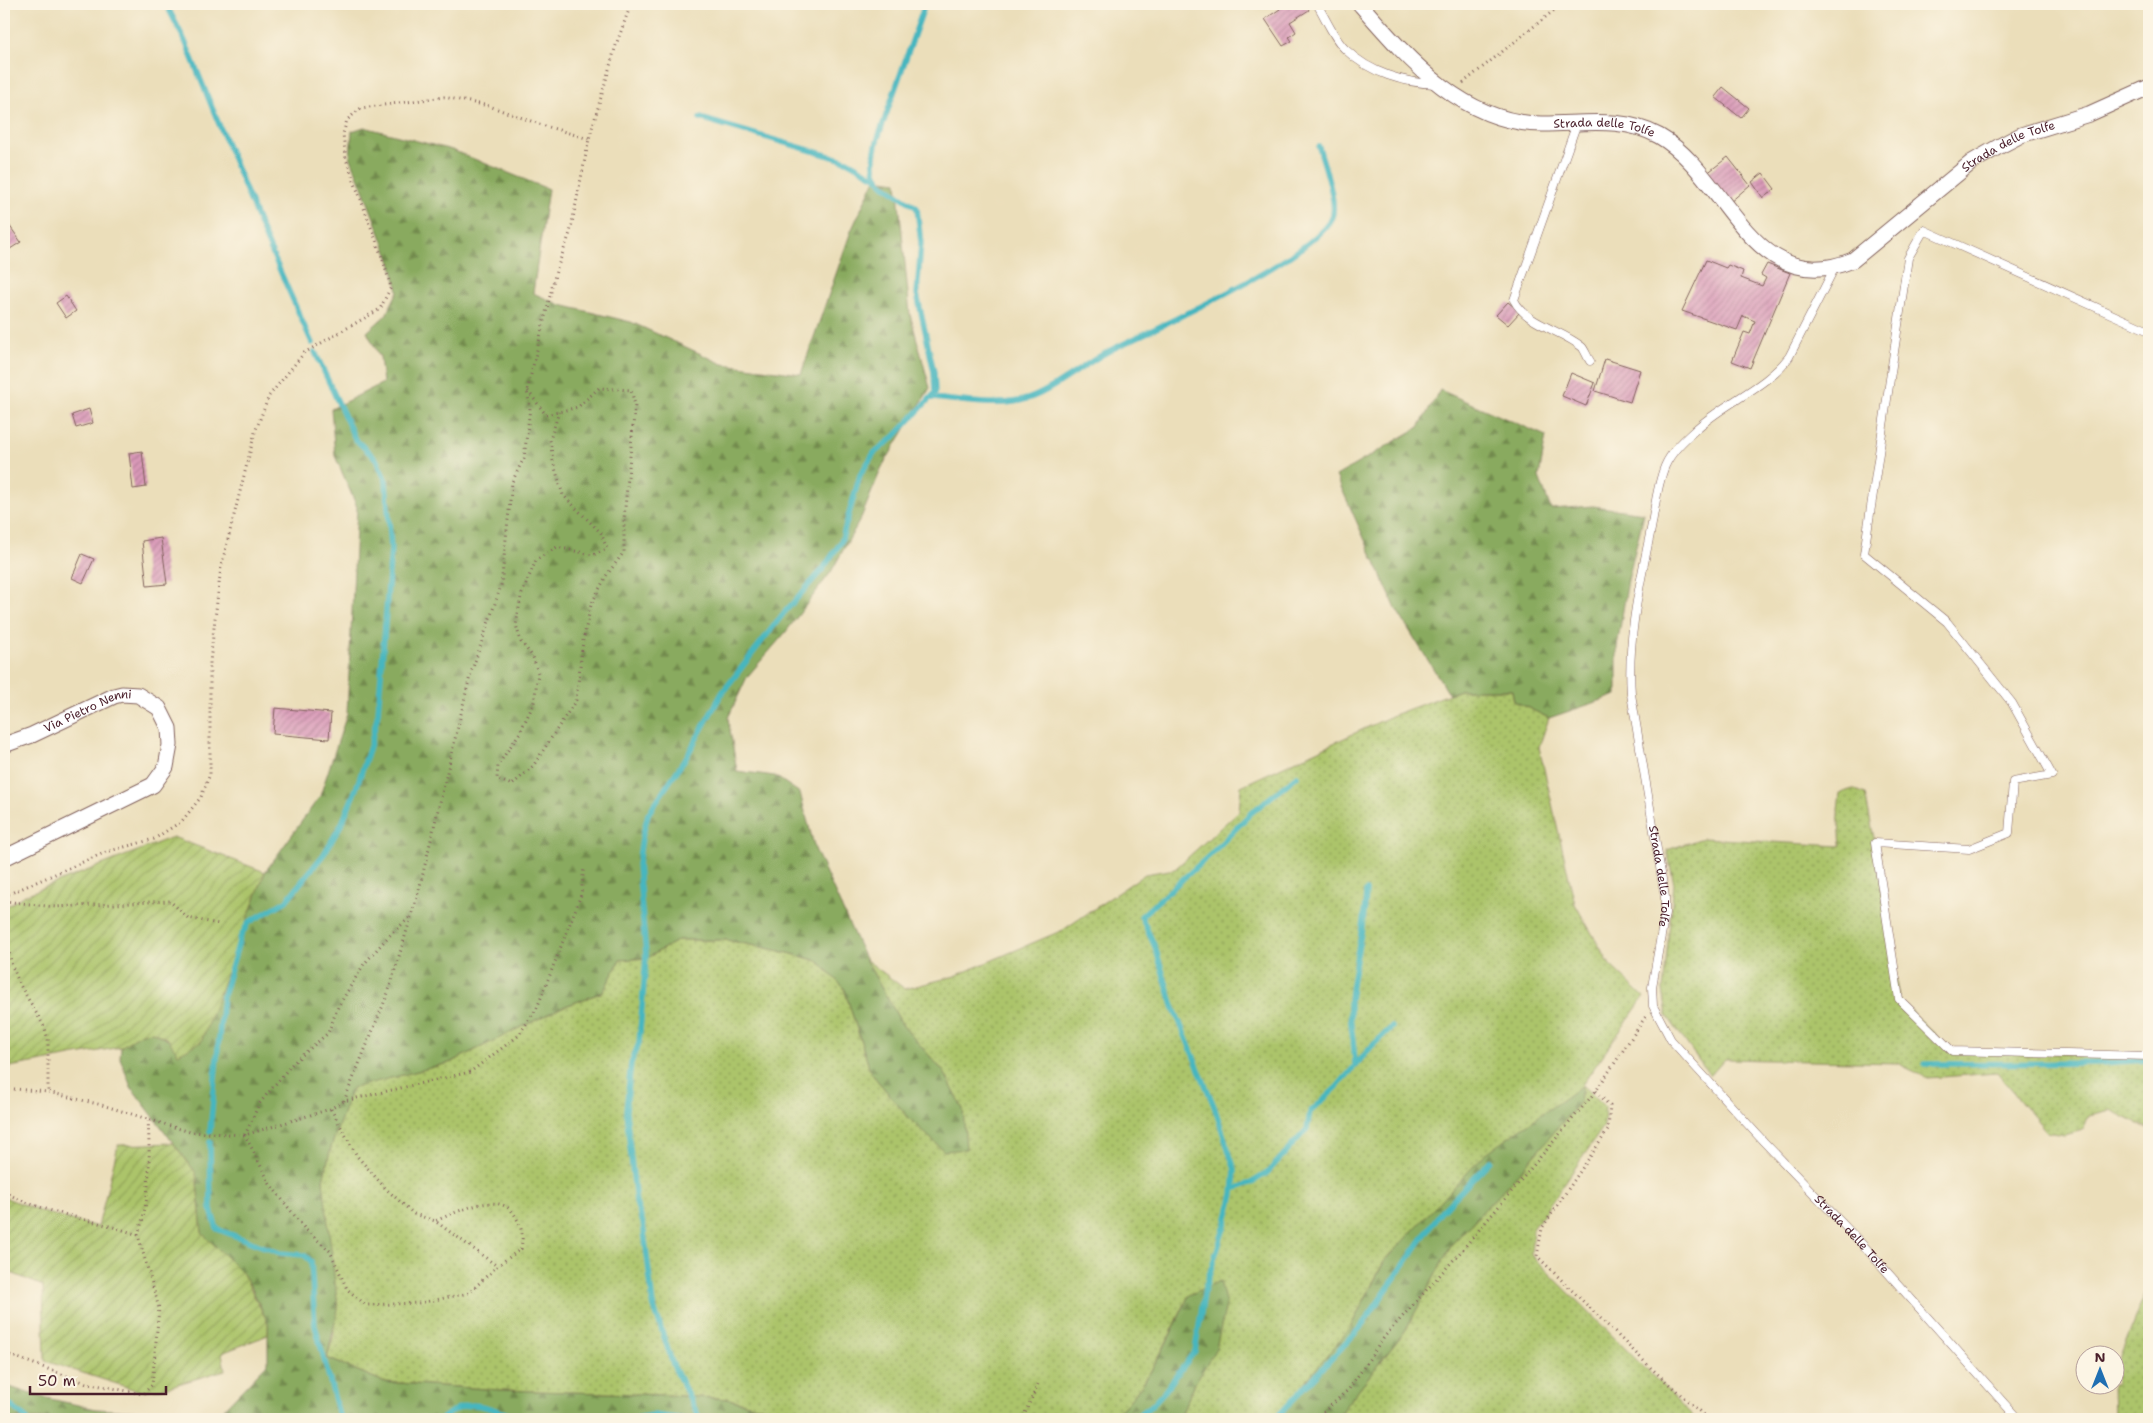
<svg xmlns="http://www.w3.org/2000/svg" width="2153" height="1423" font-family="'Shantell Sans',sans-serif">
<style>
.grass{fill:url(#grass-dots);stroke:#7b724a}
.forest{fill:url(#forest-firs);stroke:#6a6444}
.garden{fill:url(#garden-furrows);stroke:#7b724a}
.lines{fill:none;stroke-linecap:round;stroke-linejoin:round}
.stream{stroke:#46b6bf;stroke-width:5.5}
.building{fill:url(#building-hatch)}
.lane-casing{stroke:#82625d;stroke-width:9}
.street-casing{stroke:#82625d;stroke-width:17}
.path{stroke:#82625d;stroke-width:3;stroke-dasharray:1 4;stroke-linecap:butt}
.lane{stroke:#fff;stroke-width:8}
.street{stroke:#fff;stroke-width:15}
.labels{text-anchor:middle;stroke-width:4;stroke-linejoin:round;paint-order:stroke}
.street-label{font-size:12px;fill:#4a1f2b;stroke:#fcf5e5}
</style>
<defs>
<pattern id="grass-dots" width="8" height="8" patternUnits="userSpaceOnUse" patternTransform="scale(1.25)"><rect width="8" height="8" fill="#acc46a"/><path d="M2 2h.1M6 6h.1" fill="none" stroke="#8e9f57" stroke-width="1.8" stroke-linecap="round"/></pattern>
<pattern id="forest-firs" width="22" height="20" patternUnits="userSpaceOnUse" patternTransform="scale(1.25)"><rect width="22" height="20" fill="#89aa5e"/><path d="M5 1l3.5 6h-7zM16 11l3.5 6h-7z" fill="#728a4e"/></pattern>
<pattern id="garden-furrows" width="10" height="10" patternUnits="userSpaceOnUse" patternTransform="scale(1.25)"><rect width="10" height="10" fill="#acc46a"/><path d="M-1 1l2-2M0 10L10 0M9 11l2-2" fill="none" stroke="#8e9f57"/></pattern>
<pattern id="building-hatch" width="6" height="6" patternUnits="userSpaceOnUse" patternTransform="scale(1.25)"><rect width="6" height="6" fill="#d999b8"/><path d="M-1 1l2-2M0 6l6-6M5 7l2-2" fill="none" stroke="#b27c96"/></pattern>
</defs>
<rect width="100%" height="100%" fill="#fcf5e5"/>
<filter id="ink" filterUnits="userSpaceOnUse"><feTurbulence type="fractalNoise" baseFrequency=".02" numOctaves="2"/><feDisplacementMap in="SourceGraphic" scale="10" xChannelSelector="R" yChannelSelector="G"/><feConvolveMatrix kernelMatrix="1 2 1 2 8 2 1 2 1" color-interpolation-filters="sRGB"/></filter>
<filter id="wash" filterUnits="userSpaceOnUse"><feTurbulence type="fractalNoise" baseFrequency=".0096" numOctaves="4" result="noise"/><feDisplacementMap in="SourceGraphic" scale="20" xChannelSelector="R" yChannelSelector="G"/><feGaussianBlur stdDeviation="1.12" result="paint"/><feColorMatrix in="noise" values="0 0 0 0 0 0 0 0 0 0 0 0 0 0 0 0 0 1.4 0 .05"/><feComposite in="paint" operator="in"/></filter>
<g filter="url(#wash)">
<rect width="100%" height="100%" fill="#ebdeba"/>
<!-- grass -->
<path class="grass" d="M1460,690H1512L1514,701L1549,718L1539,747L1575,904L1610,965L1644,997L1582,1085L1605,1107L1604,1126L1533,1229L1531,1255L1696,1419H1335L1405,1331L1452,1244L1528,1163L1580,1101L1582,1086L1385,1259L1350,1328L1287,1406L1269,1419H1179L1195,1383L1189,1295C1170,1334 1146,1394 1109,1419H808L728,1399L667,1395L500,1390L384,1382L327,1358L334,1334L323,1180L331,1147L351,1088L449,1063L560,1008L603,992L620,960L647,958L678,940H727L785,952L818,961L844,988L871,1073L910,1119L944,1072L903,1026L865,959L905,989L955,976L1063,930L1145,874L1175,869L1239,811L1241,786L1396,714Z
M1853,789L1865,794L1875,843L1899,999L1952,1051L2149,1056V1129L2111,1110L2089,1115L2083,1130L2065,1135L2047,1132L1997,1073L1927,1078L1897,1063L1725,1059L1710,1076L1667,1016L1663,990L1674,884L1667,850L1703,838L1841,846L1838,810L1840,793Z
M2149,1283V1419H2113L2112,1386H2116V1366Z"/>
<!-- forest -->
<path class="forest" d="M364,127L452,150L548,189L533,293L561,305L631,322L723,364L801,374L851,231L875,179L897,182L910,314L930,388L882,467L861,518L831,572L785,633L747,677L728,718L737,771L775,776L800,793L815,849L865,959L903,1026L944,1072L963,1109L966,1149L944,1151L910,1119L871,1073L844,988L818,961L785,952L727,940H678L647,958L620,960L603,992L560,1008L449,1063L352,1088L331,1147L323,1180L338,1309L327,1358L384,1382L500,1390L667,1395L728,1399L808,1419H4V1385L37,1396L96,1409L217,1416L268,1363V1323L252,1289L243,1274L202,1233L196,1173L131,1087L120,1058L121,1047L141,1033L153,1032L168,1040L201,1042L265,872L320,796L347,714L357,507L335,456L331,409L383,383L380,357L367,332L386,315L398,291L392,265L350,156L352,131Z
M1440,390L1546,436L1539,477L1551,509L1593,506L1644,513L1628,580L1617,647V695L1549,718L1514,701L1512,690H1460L1449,694L1396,609L1336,476L1419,427Z
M1582,1086L1580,1101L1528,1163L1452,1244L1405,1331L1335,1419H1276L1282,1415L1310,1376L1350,1328L1385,1260L1485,1154Z
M1220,1281L1226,1305L1216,1348L1195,1383L1179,1419H1109C1146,1394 1171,1334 1189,1295Z"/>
<!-- garden -->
<path class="garden" d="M173,837L265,872L201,1042L178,1054L168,1039L153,1032L141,1033L121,1047L4,1068V908L25,895Z
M173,1143L196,1173L202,1233L243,1274L268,1323V1335L222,1353L225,1370L161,1389L139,1391L45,1361L43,1286L4,1270V1197L42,1212L98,1227L118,1145Z"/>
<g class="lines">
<!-- stream -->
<path class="stream" d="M166,4L185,41L265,237L312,343
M700,118L847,161L877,178
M930,398C962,400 1005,410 1035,396C1061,385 1084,364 1109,351C1156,327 1311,260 1332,217C1338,203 1323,162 1319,147
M1925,1064L2102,1063L2149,1060
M1355,1066C1355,1044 1349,1023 1350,1001C1353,964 1365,928 1366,891
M210,1131L223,996L240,938L248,923L286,901L324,854L342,823L356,789L371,743L378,713L391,548L386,481L376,459L355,439L315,352
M210,1142L211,1210L217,1229L280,1253L304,1255L311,1261L315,1325L340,1419
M1234,1189L1251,1183L1267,1173L1307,1129L1310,1112L1337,1087L1372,1046L1392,1027
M4,1400L27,1419
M442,1419C474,1390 494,1414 526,1419
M633,1419L653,1415L683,1419
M700,1419L673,1365L653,1304L643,1223L636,1203L626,1111L631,1063L639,1043L644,984L646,955L638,865L642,838L648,814L687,756L722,693L783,614L823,569L841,542L860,475L874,453L894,437L935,393L934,372L917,294L921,243L917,208C886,183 864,186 878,138L925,4
M1133,1419L1151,1406L1164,1392L1195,1351L1205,1288L1226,1222L1233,1194L1235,1170L1214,1106L1173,1006L1155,947L1141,916L1210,855L1251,813L1297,776
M1275,1419L1360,1328L1440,1213L1490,1161"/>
</g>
<g id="blocks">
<!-- building -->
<path class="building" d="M1277,4H1305L1309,10L1290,22L1296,32L1289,37L1292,41L1283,46L1265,19L1280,9Z
M1723,87L1749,108L1741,118L1715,97Z
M1728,157L1750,185L1729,203L1706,174Z
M1763,173L1775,189L1763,198L1752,182Z
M4,218L21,242L10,249L4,240Z
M1706,260L1726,268L1728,265L1743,271L1741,278L1762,286L1766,278L1761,275L1767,264L1790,273L1750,368L1732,361L1744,332L1750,334L1755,321L1743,316L1737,330L1682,311Z
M66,296L76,311L66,318L56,303Z
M1508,302L1520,312L1508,325L1496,315Z
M1605,359L1640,370L1630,402L1595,391Z
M1571,373L1595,383L1586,406L1562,396Z
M89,409L93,423L76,428L72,415Z
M142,451L146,487L133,489L129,453Z
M161,538L167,584L147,586L142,541Z
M82,554L94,559L83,583L72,578Z
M275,708L331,713L329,739L273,734Z"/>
</g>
</g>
<g filter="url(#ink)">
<use href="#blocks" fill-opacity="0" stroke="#82625d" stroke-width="1"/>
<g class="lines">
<!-- lane casing -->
<g class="lane-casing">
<g id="lane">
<path d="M1317,4C1325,17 1335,41 1346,50C1370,73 1404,83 1436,84"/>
<path d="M1577,123L1514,300C1527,325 1562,330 1582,347C1585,350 1587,357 1590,361"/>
<path id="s1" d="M1835,267L1789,357C1766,388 1723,403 1694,431C1683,441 1671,452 1665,466C1657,485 1655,508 1651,529C1640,584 1627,637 1631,694L1665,897V913L1652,987L1653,1006L1671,1040L1764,1142L1863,1245L2018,1419"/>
<path d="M2149,331L1924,230L1908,258L1864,554L1947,622L2012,703L2052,775L2013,782L2009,833L1969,849L1875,843L1899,999L1952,1051L2149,1056"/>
</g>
</g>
<!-- street casing -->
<g class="street-casing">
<g id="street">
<path id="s2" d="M1360,4C1408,59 1464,125 1544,124C1583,124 1623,116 1659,136C1728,175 1752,302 1853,260L1972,162L1998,147L2021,135L2089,114L2149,87"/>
<path id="s3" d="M4,745L32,735L114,696L122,694L138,695L159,708L169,728L170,745L166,767L153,785L4,858"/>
</g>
</g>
<!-- path -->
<path class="path" d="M1463,83L1562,4
M528,391L546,415L578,407L599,388L631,390L635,405L624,518V552L606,576L591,605L583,641L576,700L533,766L512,785L497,779L498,765L519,734L534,703L538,673L533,657L521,642L516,625L521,596L536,560L557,547L593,555L607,549L601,533L563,495L553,461L550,440L559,412
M4,896L106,852L154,839L182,821L201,797L210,774V662L221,567L255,432L269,396L304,353L380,309L391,287L382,257L346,159L343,134L347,120L361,108L444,97L489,106L542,125L589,139
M4,901L55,907L170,901L188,918L219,924
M409,918L387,938L364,964L338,1007L328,1033L293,1063L259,1104L245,1135L270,1184L305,1229L330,1251L347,1289L366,1305L420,1303L469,1293L497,1266L521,1249C523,1237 523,1231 517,1219C502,1187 458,1212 435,1221
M4,929L12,966L20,985L45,1028L48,1040V1092
M4,1088L48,1092L102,1105L190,1132L245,1135L330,1109L344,1101L470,1072L518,1036L537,1008L581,895L584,867
M1596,1091L1610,1106L1608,1130L1542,1228L1537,1256L1651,1368L1708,1419
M344,1101L388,993L419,890L470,676L501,586L512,482L524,458L530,408L527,391L556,271L570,233L589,139L616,45L631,4
M331,1109L357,1156L386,1189L414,1214L435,1221L497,1266
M4,1192C45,1214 94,1219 138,1235L159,1308L152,1385L143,1394L86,1383L4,1353
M138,1235C151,1196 150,1159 148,1118
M1032,1419L1025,1413L1039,1382
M1316,1419L1349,1389L1385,1336L1458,1255L1596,1091L1646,1016"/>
<!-- lane -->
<use href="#lane" class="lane"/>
<!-- street -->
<use href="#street" class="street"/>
</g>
</g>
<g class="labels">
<!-- street labels -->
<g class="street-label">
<text dy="4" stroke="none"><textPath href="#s2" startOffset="288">Strada delle Tolfe</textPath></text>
<text dy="4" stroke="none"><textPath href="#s2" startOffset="788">Strada delle Tolfe</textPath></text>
<text dy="4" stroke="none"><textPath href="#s3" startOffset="91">Via Pietro Nenni</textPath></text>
<text dy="4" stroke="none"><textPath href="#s1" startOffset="684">Strada delle Tolfe</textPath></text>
<text dy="4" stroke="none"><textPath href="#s1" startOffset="1119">Strada delle Tolfe</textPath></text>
</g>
</g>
<!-- margin -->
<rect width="2153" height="1423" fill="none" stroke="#fcf5e5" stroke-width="20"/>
<!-- north arrow -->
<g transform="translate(2100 1370)"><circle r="24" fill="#fcf5e5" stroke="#b59f9b"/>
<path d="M0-4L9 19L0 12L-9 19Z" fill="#1f6fb2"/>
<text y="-8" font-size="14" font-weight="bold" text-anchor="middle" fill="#4a1f2b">N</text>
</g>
<!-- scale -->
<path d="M30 1386v8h136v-8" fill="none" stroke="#4a1f2b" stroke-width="2.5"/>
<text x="38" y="1386" font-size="15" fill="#4a1f2b" stroke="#fcf5e5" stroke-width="4" paint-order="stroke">50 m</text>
</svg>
